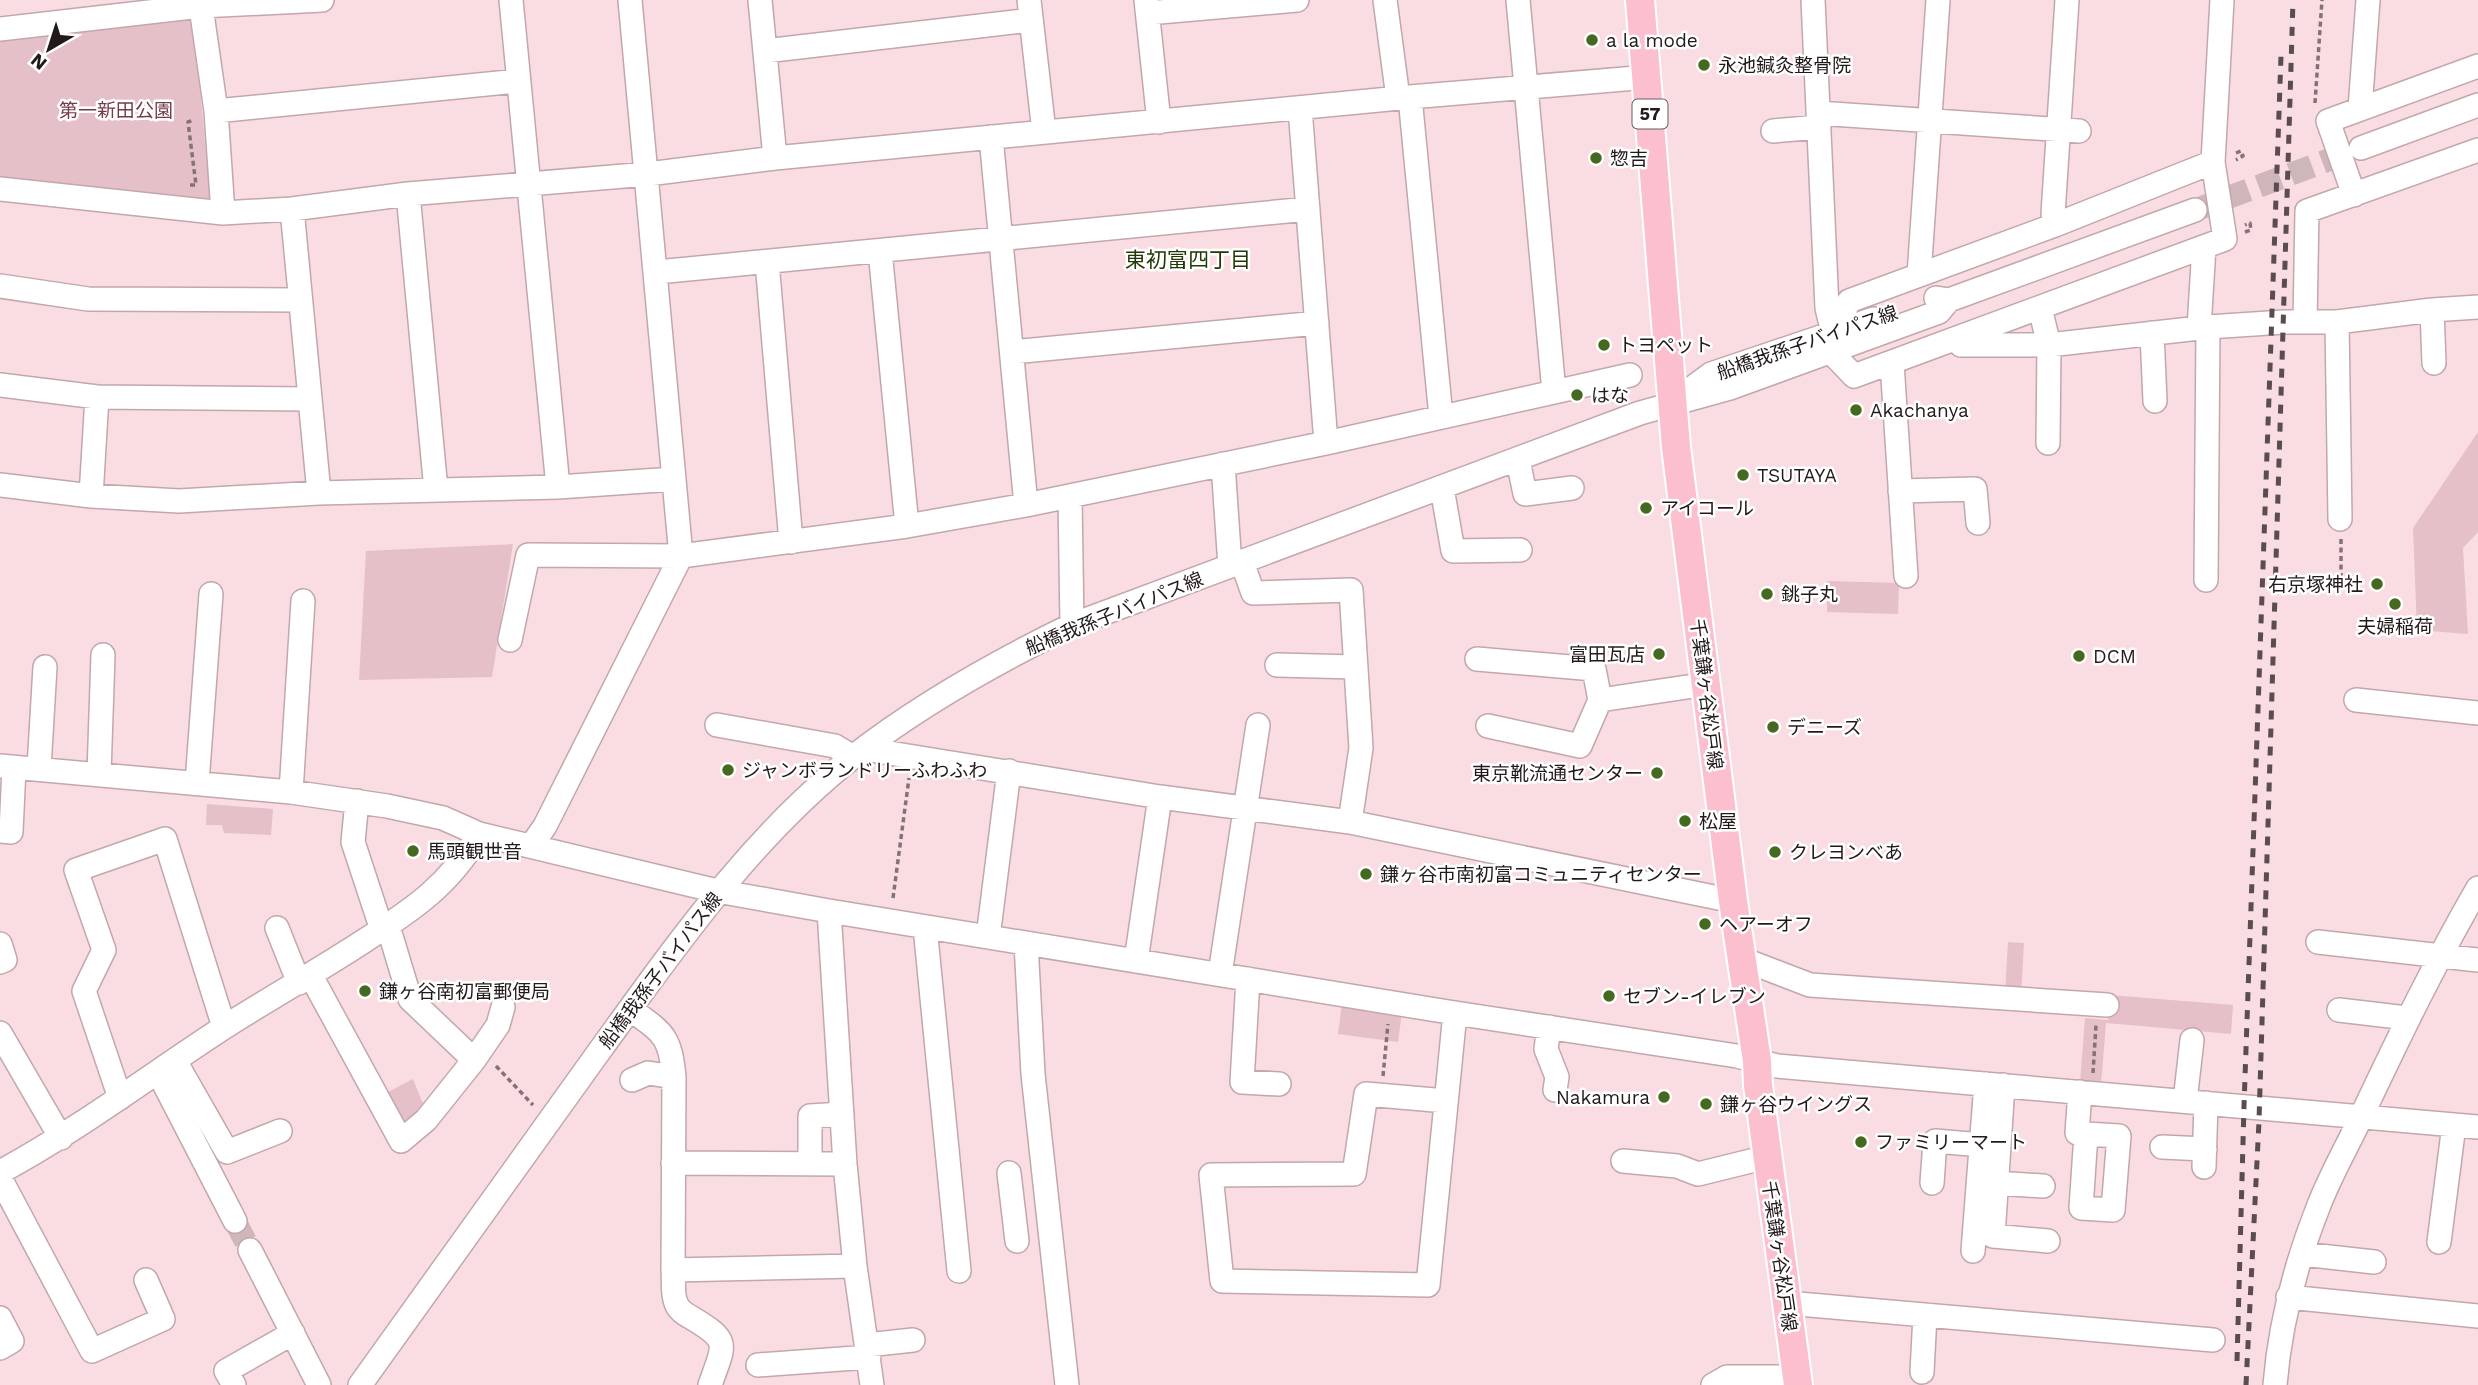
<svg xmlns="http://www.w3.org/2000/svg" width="2478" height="1385" font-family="'Work Sans','Noto Sans JP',sans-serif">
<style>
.green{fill:#e5c0c8}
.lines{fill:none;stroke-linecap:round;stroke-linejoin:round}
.minor-tunnel{stroke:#ceb6bb;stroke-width:23;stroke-dasharray:23 11;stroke-linecap:butt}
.minor-casing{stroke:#c2a7ac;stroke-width:26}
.major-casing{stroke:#fff;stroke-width:32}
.path{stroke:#837276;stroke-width:3.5;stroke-dasharray:5 3.5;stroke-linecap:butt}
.minor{stroke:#fff;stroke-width:23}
.major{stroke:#fbbfce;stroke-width:28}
.rail{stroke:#5a4c4f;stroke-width:5;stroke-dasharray:9 9;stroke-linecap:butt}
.poi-dot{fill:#466921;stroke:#fff;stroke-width:2.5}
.labels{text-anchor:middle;stroke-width:5;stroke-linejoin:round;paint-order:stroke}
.shield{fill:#fff;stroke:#645e5f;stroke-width:2}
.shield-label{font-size:18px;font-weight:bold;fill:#22191b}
.poi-label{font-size:19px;fill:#22191b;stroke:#fff;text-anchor:start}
.park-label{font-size:19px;fill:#743a4a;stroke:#fff}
.street-label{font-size:19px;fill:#22191b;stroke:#fff}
.neighbourhood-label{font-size:21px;fill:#213906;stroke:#fff}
</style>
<rect width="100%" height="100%" fill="#f9dde3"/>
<!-- green -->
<path class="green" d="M183,19L194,23L210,197L205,204L0,185V36Z
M2478,432V532L2463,548L2468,634L2417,630L2413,528Z
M513,544L492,677L359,680L366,551Z
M1827,581L1899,583L1898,614L1827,612Z
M207,804L273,809L271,835L224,833L222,825H206Z
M2008,942L2024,943L2021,994L2005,993Z
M2110,995L2233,1005L2231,1034L2106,1023L2101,1085L2080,1083L2085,1018L2108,1020Z
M1342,1003L1402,1012L1398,1042L1338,1034Z
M413,1079L425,1109L405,1127L386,1093Z"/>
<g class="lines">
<!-- minor-tunnel -->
<path class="minor-tunnel" d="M2195,210L2358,149
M235,1221L250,1250"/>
<!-- minor casing -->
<g class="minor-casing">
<path id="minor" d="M200,0L216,111L223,213
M511,0L558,487
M760,0L775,158
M1029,0L1044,132
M1146,0L1159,122
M1385,0L1398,98
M1518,0L1554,392
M1813,0L1827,308L1833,333
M1148,13L1297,0
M0,29L201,6L322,0
M765,51L1031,20
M1410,97L1441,417
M1300,108L1326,443
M2360,109L2368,0
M216,111L518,81
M1818,113L2079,131
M1773,131L1819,127
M991,137L1026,505
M2361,148L2478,105
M0,189L223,213L292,209L408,194L648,174L775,158L1410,97L1648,77
M408,194L436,490
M2354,195L2328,121L2478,66
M292,209L319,493
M2055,225L2053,214L2067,0
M880,251L907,526
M767,262L791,542
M657,272L1308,209
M1919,275L1938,0
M0,286L88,299L300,300
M1936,298L1949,300L2195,210
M2040,308L2049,345L2048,443
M2432,310L2434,363
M2305,322L2307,211L2478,150
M2199,328L2204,247
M1833,333L1849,301L2055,225L2213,162
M2152,333L2155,401
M1961,345H2049L2208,327L2284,322H2337
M1830,351L1854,376L2225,239L2213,162L2222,0
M1012,352L1317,323
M1892,363L1906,576
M0,385L97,397L310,399
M1680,397L1711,374L1874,319
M1518,460L1525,494L1572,488
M1223,464L1230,566
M0,485L91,496L179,501L319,493L558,487L674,479
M1442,488L1453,551L1520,550
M1900,491L1975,489L1978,523
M91,496L97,397
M1070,497L1072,625
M2340,519L2337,322L2432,310L2478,307
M1242,562L1253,593L1351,590L1361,748L1350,822
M2206,580L2208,327
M510,640L528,555L681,556L630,0
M1477,659L1594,669L1600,700
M1277,665L1356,667
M2356,700L2478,713
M717,725L835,746L853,757
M1488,726L1580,746L1600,700L1707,684
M865,749L1160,797L1350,822L1733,901
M0,766L291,792L387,806L443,818L479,834L717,891L829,911L1455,1013L1737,1056L1777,1066L2478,1127
M39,768L45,667
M99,774L103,655
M197,783L211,594
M291,792L303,601
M357,801L353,842L382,930
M0,831L11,832L14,768
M531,846L545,826L681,556L907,526L1026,505L1326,443L1630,375
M829,911L845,1164L855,1266L872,1385
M925,927L959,1271
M277,928L299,983
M988,937L1009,771
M2318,942L2478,960
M1026,943L1033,1074L1067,1385
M0,944L5,960L0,962
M1742,959L1810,985L2107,1005
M1136,961L1160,797
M1220,974L1258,725
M311,976L401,1141L426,1120L474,1060L410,999L388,926
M1248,979L1242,1082L1279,1084
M630,1009C663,1033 670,1035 674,1077L673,1270C674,1280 672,1294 676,1303C679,1311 685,1314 692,1318C732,1342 724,1344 710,1385
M2339,1010L2407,1018
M1549,1027L1546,1049L1557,1077L1555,1090
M0,1033L61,1138
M474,1060L498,1025L503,1007
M175,1061L227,1152L280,1131
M158,1072L235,1221
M632,1080L648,1073L674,1077
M2003,1085L1993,1236L2048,1241
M2080,1092L2077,1133L2086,1134
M120,1098L84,991L104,950L76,870L165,839L224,1027
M1446,1101L1366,1094L1354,1174L1211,1175L1222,1281L1428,1285L1455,1013
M2185,1101L2192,1040
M2086,1134L2119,1136L2113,1210L2081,1208Z
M2162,1147L2205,1149
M810,1153V1116L842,1114
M1623,1161L1677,1166L1698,1174L1767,1157
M673,1163L845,1164
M2204,1167L2206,1103
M0,1172C78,1130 149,1076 223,1028C270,998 318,971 364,941C412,910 450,885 479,834
M1009,1173L1017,1241
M0,1178L92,1351L163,1319L146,1280
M1932,1183L1935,1141L1982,1145
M1996,1183L2043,1186
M2439,1242L2454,1125
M250,1250L319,1385
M1973,1251L1986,1084
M2302,1254L2374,1262
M673,1270L855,1266
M2288,1297L2478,1316
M1787,1303L2213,1340
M0,1318L12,1341L0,1348
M867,1345L913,1340
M758,1365L869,1357
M1922,1372L1925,1315
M234,1385L226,1371L293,1333
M360,1385C439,1274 518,1163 598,1053C675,947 750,838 854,756C921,704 996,662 1072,625L1640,413L1730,388L1939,312L1949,300
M1713,1385L1727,1377H1797
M2275,1385C2280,1323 2296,1263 2319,1205C2331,1174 2348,1145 2362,1115C2399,1037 2435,962 2478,888"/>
</g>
<!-- major casing -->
<g class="major-casing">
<path id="major" d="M1640,0L1676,447L1733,901L1757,1061L1758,1085L1798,1385"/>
</g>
<!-- path -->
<path class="path" d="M2315,103L2322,0
M2236,153L2241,151L2243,156L2236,160
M190,185H196L188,122L194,120
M2245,232L2251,230L2250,223L2245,225
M2341,539V582
M893,898L909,778
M496,1066L533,1105
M2093,1073L2096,1025
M1383,1076L1388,1024"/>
<!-- minor -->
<use href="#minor" class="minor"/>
<!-- major -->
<use href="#major" class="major"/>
<!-- rail -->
<path class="rail" d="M2237,1361L2244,1106L2281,56
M2246,1385L2259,1121L2293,0"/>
</g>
<!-- markers -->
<g class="poi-dot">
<circle cx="1592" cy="40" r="7"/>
<circle cx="1704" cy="65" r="7"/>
<circle cx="1596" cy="158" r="7"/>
<circle cx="1604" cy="345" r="7"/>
<circle cx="1577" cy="395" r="7"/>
<circle cx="1856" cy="410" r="7"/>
<circle cx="1743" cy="475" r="7"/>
<circle cx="1646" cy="508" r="7"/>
<circle cx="2377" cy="584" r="7"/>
<circle cx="1767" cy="594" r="7"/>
<circle cx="2395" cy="604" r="7"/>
<circle cx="1659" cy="654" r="7"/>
<circle cx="2079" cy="656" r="7"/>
<circle cx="1773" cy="727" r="7"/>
<circle cx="728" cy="770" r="7"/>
<circle cx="1657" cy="773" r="7"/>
<circle cx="1685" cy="821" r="7"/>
<circle cx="413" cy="851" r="7"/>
<circle cx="1775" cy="852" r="7"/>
<circle cx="1366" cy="874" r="7"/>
<circle cx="1705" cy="924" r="7"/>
<circle cx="365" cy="991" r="7"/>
<circle cx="1609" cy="996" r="7"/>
<circle cx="1664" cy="1097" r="7"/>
<circle cx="1706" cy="1104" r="7"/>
<circle cx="1861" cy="1142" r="7"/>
</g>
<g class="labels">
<!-- shield labels -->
<rect class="shield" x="1632.5" y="99.5" width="35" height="29" rx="5"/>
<g class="shield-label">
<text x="1650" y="120">57</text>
</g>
<!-- poi labels -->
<g class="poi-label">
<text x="1606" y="47">a la mode</text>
<text x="1718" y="72">永池鍼灸整骨院</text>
<text x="1610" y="165">惣吉</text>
<text x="1618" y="352">トヨペット</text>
<text x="1591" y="402">はな</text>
<text x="1870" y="417">Akachanya</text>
<text x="1757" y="482">TSUTAYA</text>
<text x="1660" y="515">アイコール</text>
<text x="2363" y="591" text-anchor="end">右京塚神社</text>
<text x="1781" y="601">銚子丸</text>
<text x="2395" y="633" text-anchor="middle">夫婦稲荷</text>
<text x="1645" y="661" text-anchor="end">富田瓦店</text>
<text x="2093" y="663">DCM</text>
<text x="1787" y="734">デニーズ</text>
<text x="742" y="777">ジャンボランドリーふわふわ</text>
<text x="1643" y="780" text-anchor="end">東京靴流通センター</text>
<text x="1699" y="828">松屋</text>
<text x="427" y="858">馬頭観世音</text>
<text x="1789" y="859">クレヨンべあ</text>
<text x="1380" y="881">鎌ヶ谷市南初富コミュニティセンター</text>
<text x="1719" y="931">ヘアーオフ</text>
<text x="379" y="998">鎌ヶ谷南初富郵便局</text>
<text x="1623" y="1003">セブン-イレブン</text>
<text x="1650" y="1104" text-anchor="end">Nakamura</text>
<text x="1720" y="1111">鎌ヶ谷ウイングス</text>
<text x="1875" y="1149">ファミリーマート</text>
</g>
<!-- park labels -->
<g class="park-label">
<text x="116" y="117">第一新田公園</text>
</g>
<!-- street labels -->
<g class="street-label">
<text transform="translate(1807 342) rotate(-19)" y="7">船橋我孫子バイパス線</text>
<text transform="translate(1114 613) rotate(-22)" y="7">船橋我孫子バイパス線</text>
<text transform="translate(1707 694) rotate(83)" y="7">千葉鎌ヶ谷松戸線</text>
<text transform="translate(660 970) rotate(-53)" y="7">船橋我孫子バイパス線</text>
<text transform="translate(1780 1256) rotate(82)" y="7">千葉鎌ヶ谷松戸線</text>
</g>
<!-- neighbourhood labels -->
<g class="neighbourhood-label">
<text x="1188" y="267">東初富四丁目</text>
</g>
</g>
<!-- north arrow -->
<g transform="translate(49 49) rotate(219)" stroke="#ffffff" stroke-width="5" paint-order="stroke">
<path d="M0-5L12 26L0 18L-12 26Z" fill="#22191b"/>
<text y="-10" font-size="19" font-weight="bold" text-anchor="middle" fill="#22191b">N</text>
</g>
</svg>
